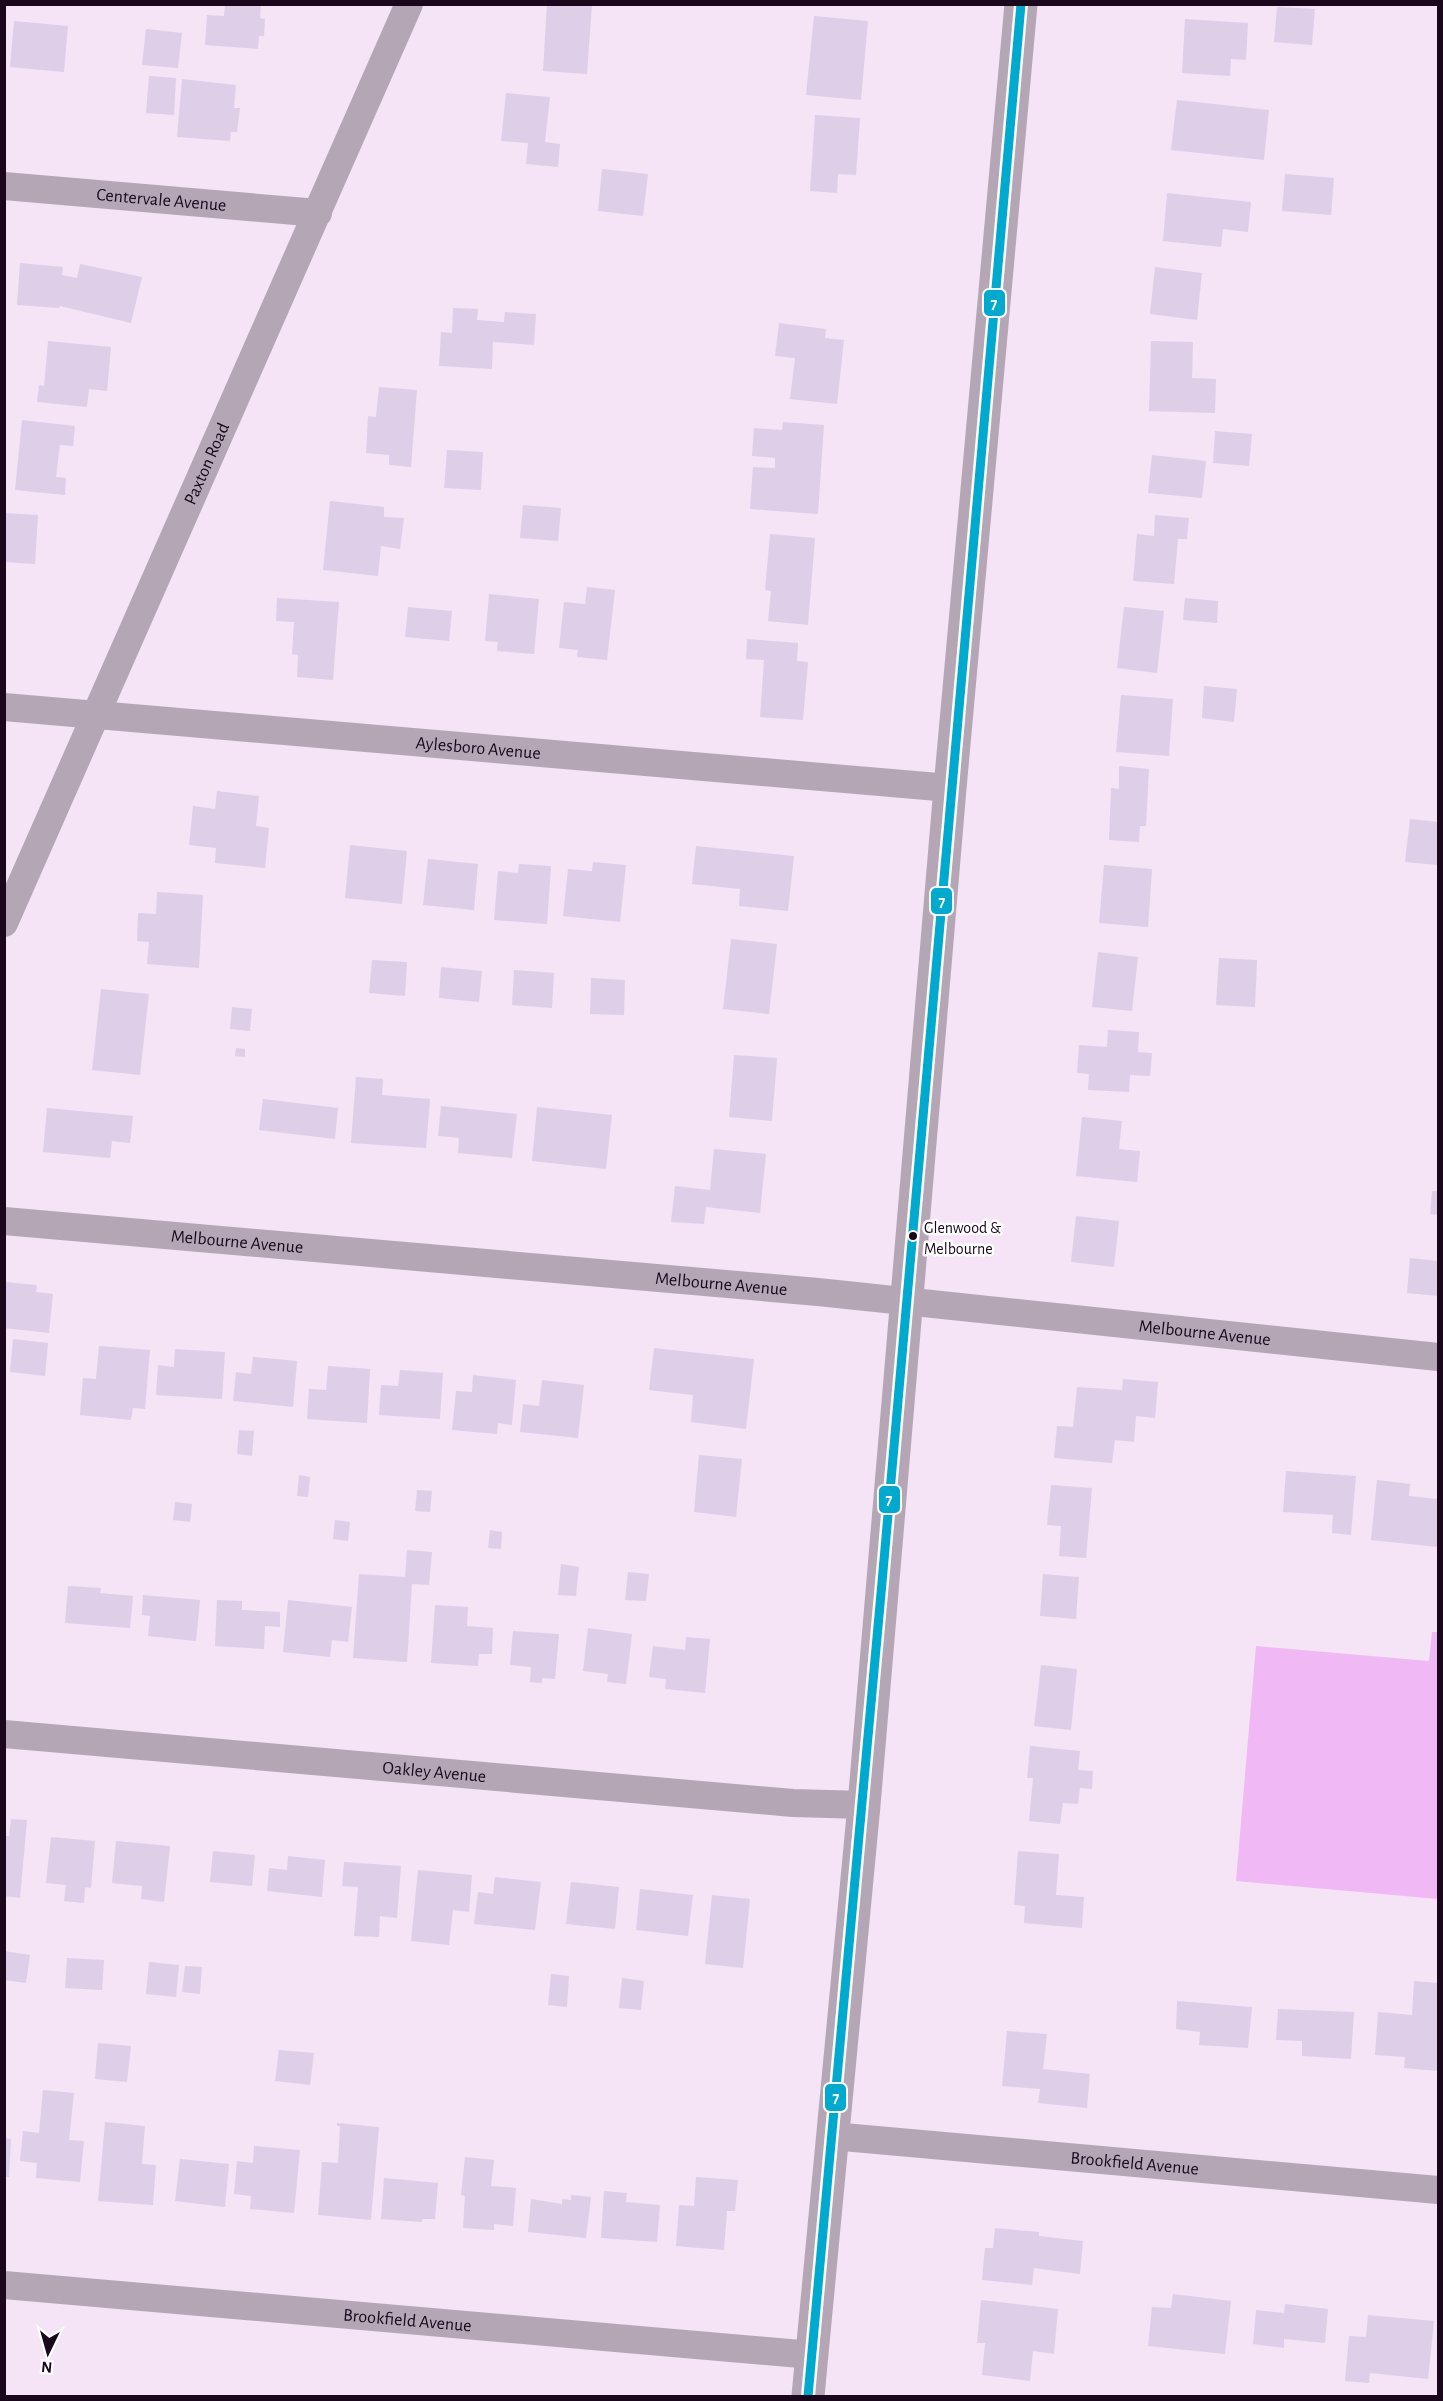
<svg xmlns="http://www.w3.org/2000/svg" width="1443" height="2401" font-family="'Alegreya Sans',sans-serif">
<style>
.forest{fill:#f0b8f4}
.building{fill:#decee8}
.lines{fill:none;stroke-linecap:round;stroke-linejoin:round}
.minor{stroke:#b4a6b5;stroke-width:28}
.tertiary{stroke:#b4a6b5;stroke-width:33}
.bus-1-casing{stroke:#fff;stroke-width:14}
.bus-1{stroke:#00a9ce;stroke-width:9}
.bus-dot{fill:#1a071c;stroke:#fff;stroke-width:2}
.labels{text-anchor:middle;stroke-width:5;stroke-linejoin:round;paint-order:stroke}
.bus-label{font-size:16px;fill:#1a071c;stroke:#fff;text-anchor:start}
.street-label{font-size:18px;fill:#1a071c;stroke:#fff}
.line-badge{stroke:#fff;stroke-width:2}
.badge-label{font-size:16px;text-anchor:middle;font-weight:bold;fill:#fff}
</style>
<rect width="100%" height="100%" fill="#f5e3f6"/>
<!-- forest -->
<path class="forest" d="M1432,1632H1438V1899L1236,1881L1256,1646L1429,1661Z"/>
<!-- building -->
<path class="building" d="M225,4H261L260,18L265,19L264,36H259L258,49L205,45L207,15L224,16Z
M547,4H592L587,74L543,71Z
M1277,7L1315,9L1312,45L1274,42Z
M814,16L868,21L861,100L806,95Z
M1185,19L1248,23L1246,60L1231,59L1230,76L1182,73Z
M14,21L68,26L64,72L10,67Z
M146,29L182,33L178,68L142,65Z
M149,76L176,78L174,115L146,113Z
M182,79L236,85L234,108H240L237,132H231L230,141L177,137Z
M506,93L550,97L545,142L560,144L558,167L526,164L528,143L501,141Z
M1177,100L1269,110L1264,160L1171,150Z
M815,115L860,118L856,175L838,174L837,193L810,191Z
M602,169L648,174L643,216L598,211Z
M1285,174L1334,178L1331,215L1282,211Z
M1167,193L1251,202L1248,232L1223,229L1221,247L1163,241Z
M20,263L63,267L62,275L77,278L80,264L142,277L131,323L60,306L59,308L17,305Z
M1155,267L1202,273L1197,320L1150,314Z
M453,308L478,309L477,320L504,322L505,312L536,314L534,345L493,342L492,369L439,366L441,332L452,333Z
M779,323L826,329L825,338L844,340L837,404L790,399L795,358L775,356Z
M48,341L111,347L107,391L89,389L87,407L37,402L39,385L44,386Z
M1151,341L1193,342L1192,378L1216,379L1215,413L1149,411Z
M379,387L417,390L411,467L389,465V455L366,453L368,416L376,417Z
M22,420L75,426L73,446L60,445L56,477L66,478L65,495L15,490Z
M783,422L824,425L818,514L750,509L753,467L775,468V458L752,456L754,428L782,430Z
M1215,431L1252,434L1249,466L1213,463Z
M447,450L483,452L481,490L444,488Z
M1152,455L1206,461L1202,498L1148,493Z
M330,501L384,507V517L404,518L400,549L381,546L378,576L323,570Z
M523,505L561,508L558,541L520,538Z
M4,513L38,515L35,564L4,562Z
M1155,515L1189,518L1187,539H1178L1174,584L1133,581L1137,534L1154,536Z
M770,534L815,538L808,625L768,621L771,591L765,590Z
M587,587L615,590L607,660L577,657L578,650L559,648L564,602L585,604Z
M489,594L539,599L534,654L497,651L498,642L485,641Z
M277,598L339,602L333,680L297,677L298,655L292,654L294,622L276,621Z
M1185,598L1218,601L1217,623L1183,620Z
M408,607L452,611L449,641L405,637Z
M1124,607L1164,611L1157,673L1117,668Z
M747,639L798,643L797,661L808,662L803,720L760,717L764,660L746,659Z
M1204,686L1237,689L1234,722L1202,718Z
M1121,695L1173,699L1169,756L1116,752Z
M1119,766L1149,769L1146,826H1140L1139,842L1109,840L1111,788L1119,789Z
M217,791L259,796L256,826L269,828L265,868L215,863L216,848L189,845L193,806L215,809Z
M1410,819L1438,822V865L1405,862Z
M350,845L407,851L402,904L345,898Z
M696,846L794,856L788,911L739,906L740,889L692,884Z
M428,859L478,864L474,910L423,905Z
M593,862L626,865L620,922L563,916L568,869L592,871Z
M519,864L551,866L547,924L494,920L498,871L518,873Z
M1104,865L1152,869L1148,927L1099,923Z
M157,892L203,895L199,968L147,964L149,942L137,941L138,913L156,914Z
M731,939L777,944L769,1014L723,1009Z
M1098,952L1138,957L1132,1011L1092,1007Z
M1219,958L1257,960L1255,1007L1216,1005Z
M372,960L407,962L405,996L369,993Z
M441,967L482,971L479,1002L439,998Z
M514,970L554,973L552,1008L512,1005Z
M591,978L625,980L624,1015L590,1014Z
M101,989L149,994L140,1075L92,1070Z
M232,1007L252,1009L250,1031L230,1029Z
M1108,1030L1139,1032L1138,1052L1152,1053L1150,1076L1130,1075L1129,1092L1088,1090L1089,1074L1077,1073L1079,1045L1107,1047Z
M236,1048L245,1049V1057L235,1056Z
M734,1055L777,1058L772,1121L729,1117Z
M356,1077L383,1079L382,1095L430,1099L426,1148L351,1143Z
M263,1099L338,1108L335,1139L259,1130Z
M441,1106L517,1114L512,1158L458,1153L459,1138L438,1136Z
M537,1107L612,1115L606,1169L532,1161Z
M47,1108L133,1116L130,1143L112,1141L110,1158L43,1152Z
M1082,1117L1122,1121L1119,1149L1140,1151L1137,1182L1076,1176Z
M714,1149L766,1154L760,1213L706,1207L704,1224L671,1222L675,1186L710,1190Z
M1432,1191H1438V1215L1430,1214Z
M1076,1216L1119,1221L1114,1267L1071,1262Z
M1410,1258L1438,1261V1296L1407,1293Z
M4,1282L37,1285L36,1292L53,1294L49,1333L4,1328Z
M13,1339L48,1343L45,1376L10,1372Z
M99,1346L150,1350L145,1409L133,1408L131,1420L80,1415L83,1378L96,1379Z
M654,1348L754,1359L746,1429L691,1422L693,1395L649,1390Z
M175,1349L225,1352L222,1399L156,1395L158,1365L174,1367Z
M253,1357L297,1361L293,1407L233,1401L236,1372L251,1374Z
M328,1366L370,1369L367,1423L307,1419L309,1389L326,1390Z
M400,1370L443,1373L440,1419L379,1415L381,1385L398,1386Z
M473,1375L516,1380L512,1425L498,1423L497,1434L452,1430L456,1391L472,1392Z
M1123,1379L1158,1382L1155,1418L1136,1416L1134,1442L1115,1440L1112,1463L1054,1458L1057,1426L1073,1427L1077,1387L1122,1390Z
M542,1380L584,1385L578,1438L520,1432L523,1404L539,1406Z
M239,1430L254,1431L252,1456L237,1454Z
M699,1455L742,1459L736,1517L694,1512Z
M1286,1471L1356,1476L1351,1535L1332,1533L1333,1515L1283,1512Z
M299,1475L310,1477L308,1497L297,1496Z
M1377,1480L1410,1484L1409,1496L1438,1499V1547L1371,1540Z
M1051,1485L1092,1488L1086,1558L1059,1556L1061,1526L1047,1525Z
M417,1490L432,1491L430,1512L415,1511Z
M175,1502L192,1504L190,1522L173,1520Z
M335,1520L350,1522L348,1541L333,1539Z
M490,1530L502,1532L501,1549L488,1548Z
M407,1550L432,1552L429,1585L412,1584L407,1662L353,1658L359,1574L405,1577Z
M561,1564L579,1567L576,1596L558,1595Z
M628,1572L649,1574L646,1601L625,1600Z
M1043,1574L1079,1577L1076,1619L1040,1616Z
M68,1586L101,1588L100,1593L133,1596L130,1628L65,1623Z
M143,1595L200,1600L196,1641L148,1636L150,1616L142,1615Z
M217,1600L242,1601V1610L280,1612V1627L265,1626L264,1649L215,1646Z
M288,1600L352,1607L348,1642L332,1640L330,1657L283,1652Z
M435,1605L468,1607L467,1626L493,1628L492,1654H479L478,1666L431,1663Z
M588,1628L632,1634L626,1684L607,1682L608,1674L583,1671Z
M513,1631L559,1634L555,1679L542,1678V1683L530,1682L531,1667L510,1665Z
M686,1637L710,1639L705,1693L665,1689L666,1679L649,1677L653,1646L685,1650Z
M1041,1665L1077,1669L1071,1730L1034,1726Z
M1030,1746L1080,1751L1078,1770L1093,1771L1092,1789L1080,1788L1078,1804L1063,1803L1060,1824L1029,1821L1033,1778H1027Z
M11,1819L27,1820L20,1898L4,1896V1836H9Z
M51,1837L95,1841L91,1888L85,1887L84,1903L64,1901L66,1885L46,1883Z
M116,1841L170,1846L164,1902L141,1899L142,1886L112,1883Z
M213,1851L255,1855L252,1886L210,1882Z
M1018,1851L1059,1854L1056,1895L1084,1897L1082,1928L1024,1923L1025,1906L1014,1905Z
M288,1856L325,1860L322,1897L267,1891L269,1868L287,1870Z
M344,1862L401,1866L397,1918L380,1916L379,1937L354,1936L358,1887L342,1886Z
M418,1870L472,1875L469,1912L453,1910L449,1945L411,1941Z
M495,1877L541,1882L535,1930L474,1924L478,1892L493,1894Z
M571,1882L619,1887L615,1929L566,1924Z
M640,1889L693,1895L688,1936L636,1930Z
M712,1895L750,1899L743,1968L705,1964Z
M4,1951L30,1955L26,1983L4,1980Z
M67,1958L104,1960L102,1990L65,1988Z
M149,1962L179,1965L176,1997L146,1994Z
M185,1966L202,1967L200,1994L182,1992Z
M551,1974L569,1976L567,2007L548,2005Z
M622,1978L644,1981L641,2010L619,2008Z
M1414,1981L1438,1983V2071L1404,2068L1405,2057L1375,2055L1378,2012L1412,2015Z
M1177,2001L1252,2007L1248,2048L1199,2045L1200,2032L1176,2029Z
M1278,2009L1354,2012L1351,2059L1302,2056V2041L1276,2040Z
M1007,2031L1047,2034L1043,2069L1090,2074L1087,2108L1038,2103L1040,2089L1002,2086Z
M98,2043L131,2046L127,2082L95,2079Z
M279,2050L314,2053L310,2085L275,2081Z
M43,2090L74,2093L69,2140L84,2141L80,2182L36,2178L37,2163L20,2161L23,2131L39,2133Z
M105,2122L145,2126L142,2164L156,2165L153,2205L98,2201Z
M337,2123L379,2127L371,2220L318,2215L322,2162L338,2163L340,2126H337Z
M4,2138L11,2139L9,2177H4Z
M254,2146L300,2150L294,2213L250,2209L251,2196L234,2194L237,2161L253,2163Z
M465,2157L494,2160L491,2186L516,2188L513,2226L494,2224V2230L463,2228L465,2196L461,2195Z
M180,2159L229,2164L225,2207L175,2201Z
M696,2177L738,2180L735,2211H727L724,2250L676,2246L679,2205L694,2206Z
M384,2178L438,2183L435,2219H422V2222L381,2219Z
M604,2191L627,2193L626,2202L660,2205L657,2242L601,2238Z
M571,2195L591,2197L586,2238L528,2232L531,2199L562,2204V2199L571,2200Z
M995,2228L1039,2232V2236L1083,2241L1080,2274L1034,2268L1032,2285L982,2280L985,2248H993Z
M1173,2294L1231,2301L1225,2354L1148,2346L1152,2307L1171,2308Z
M981,2300L1058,2309L1054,2354L1033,2351L1030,2381L982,2375L985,2343H977Z
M1285,2304L1328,2309L1325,2343L1284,2339V2348L1253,2344L1256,2310L1284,2313Z
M1368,2315L1434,2321L1428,2379L1370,2373L1369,2383L1345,2381L1349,2336L1366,2337Z"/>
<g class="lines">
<!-- minor -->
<g class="minor">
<path id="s1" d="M4,186L318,213"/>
<path id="s2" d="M4,707L950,788"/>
<path id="s3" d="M4,923L409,4"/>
<path id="s4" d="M4,1221L818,1292L1438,1357"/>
<path id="s5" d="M4,1734L793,1803L864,1805"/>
<path id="s6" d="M832,2136L1438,2190"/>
<path id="s7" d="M4,2285L812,2355"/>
</g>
<!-- tertiary -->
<path class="tertiary" d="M808,2396L864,1805L950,788L1021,4"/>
<!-- bus-1 casing -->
<g class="bus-1-casing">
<path id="bus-1" d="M808,2396C883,1599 949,802 1021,4"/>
</g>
<!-- bus-1 -->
<use href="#bus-1" class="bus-1"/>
</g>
<!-- markers -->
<circle class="bus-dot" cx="913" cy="1236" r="5"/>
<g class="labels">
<!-- bus labels -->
<g class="bus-label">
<text x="924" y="1233">Glenwood &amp;<tspan x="924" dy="21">Melbourne</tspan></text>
</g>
<!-- street labels -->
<g class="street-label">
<text dy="6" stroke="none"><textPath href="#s1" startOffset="158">Centervale Avenue</textPath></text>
<text dy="6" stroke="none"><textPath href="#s3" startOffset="502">Paxton Road</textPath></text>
<text dy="6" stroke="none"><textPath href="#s2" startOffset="476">Aylesboro Avenue</textPath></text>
<text dy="6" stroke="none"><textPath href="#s4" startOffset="234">Melbourne Avenue</textPath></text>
<text dy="6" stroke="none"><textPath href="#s4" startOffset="720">Melbourne Avenue</textPath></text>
<text dy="6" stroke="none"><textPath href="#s4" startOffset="1206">Melbourne Avenue</textPath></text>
<text dy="6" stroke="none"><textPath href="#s5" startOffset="432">Oakley Avenue</textPath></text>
<text dy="6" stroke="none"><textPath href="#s6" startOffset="304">Brookfield Avenue</textPath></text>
<text dy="6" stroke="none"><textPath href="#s7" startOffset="405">Brookfield Avenue</textPath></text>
</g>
</g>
<g class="line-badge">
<rect x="983" y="289" width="23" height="28" rx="6" fill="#00a9ce"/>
<rect x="930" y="887" width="23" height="28" rx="6" fill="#00a9ce"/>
<rect x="878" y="1485" width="23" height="29" rx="6" fill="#00a9ce"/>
<rect x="824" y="2083" width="23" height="29" rx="6" fill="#00a9ce"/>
</g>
<g class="badge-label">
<text x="994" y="309">7</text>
<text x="942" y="907">7</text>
<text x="889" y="1505">7</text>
<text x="836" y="2103">7</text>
</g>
<!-- border -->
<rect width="1443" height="2401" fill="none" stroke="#1a071c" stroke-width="12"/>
<!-- north arrow -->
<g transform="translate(48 2353) rotate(185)" stroke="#ffffff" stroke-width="4.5" paint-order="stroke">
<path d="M0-4.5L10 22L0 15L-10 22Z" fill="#1a071c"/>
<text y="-9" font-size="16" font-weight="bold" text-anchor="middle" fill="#1a071c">N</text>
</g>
</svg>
